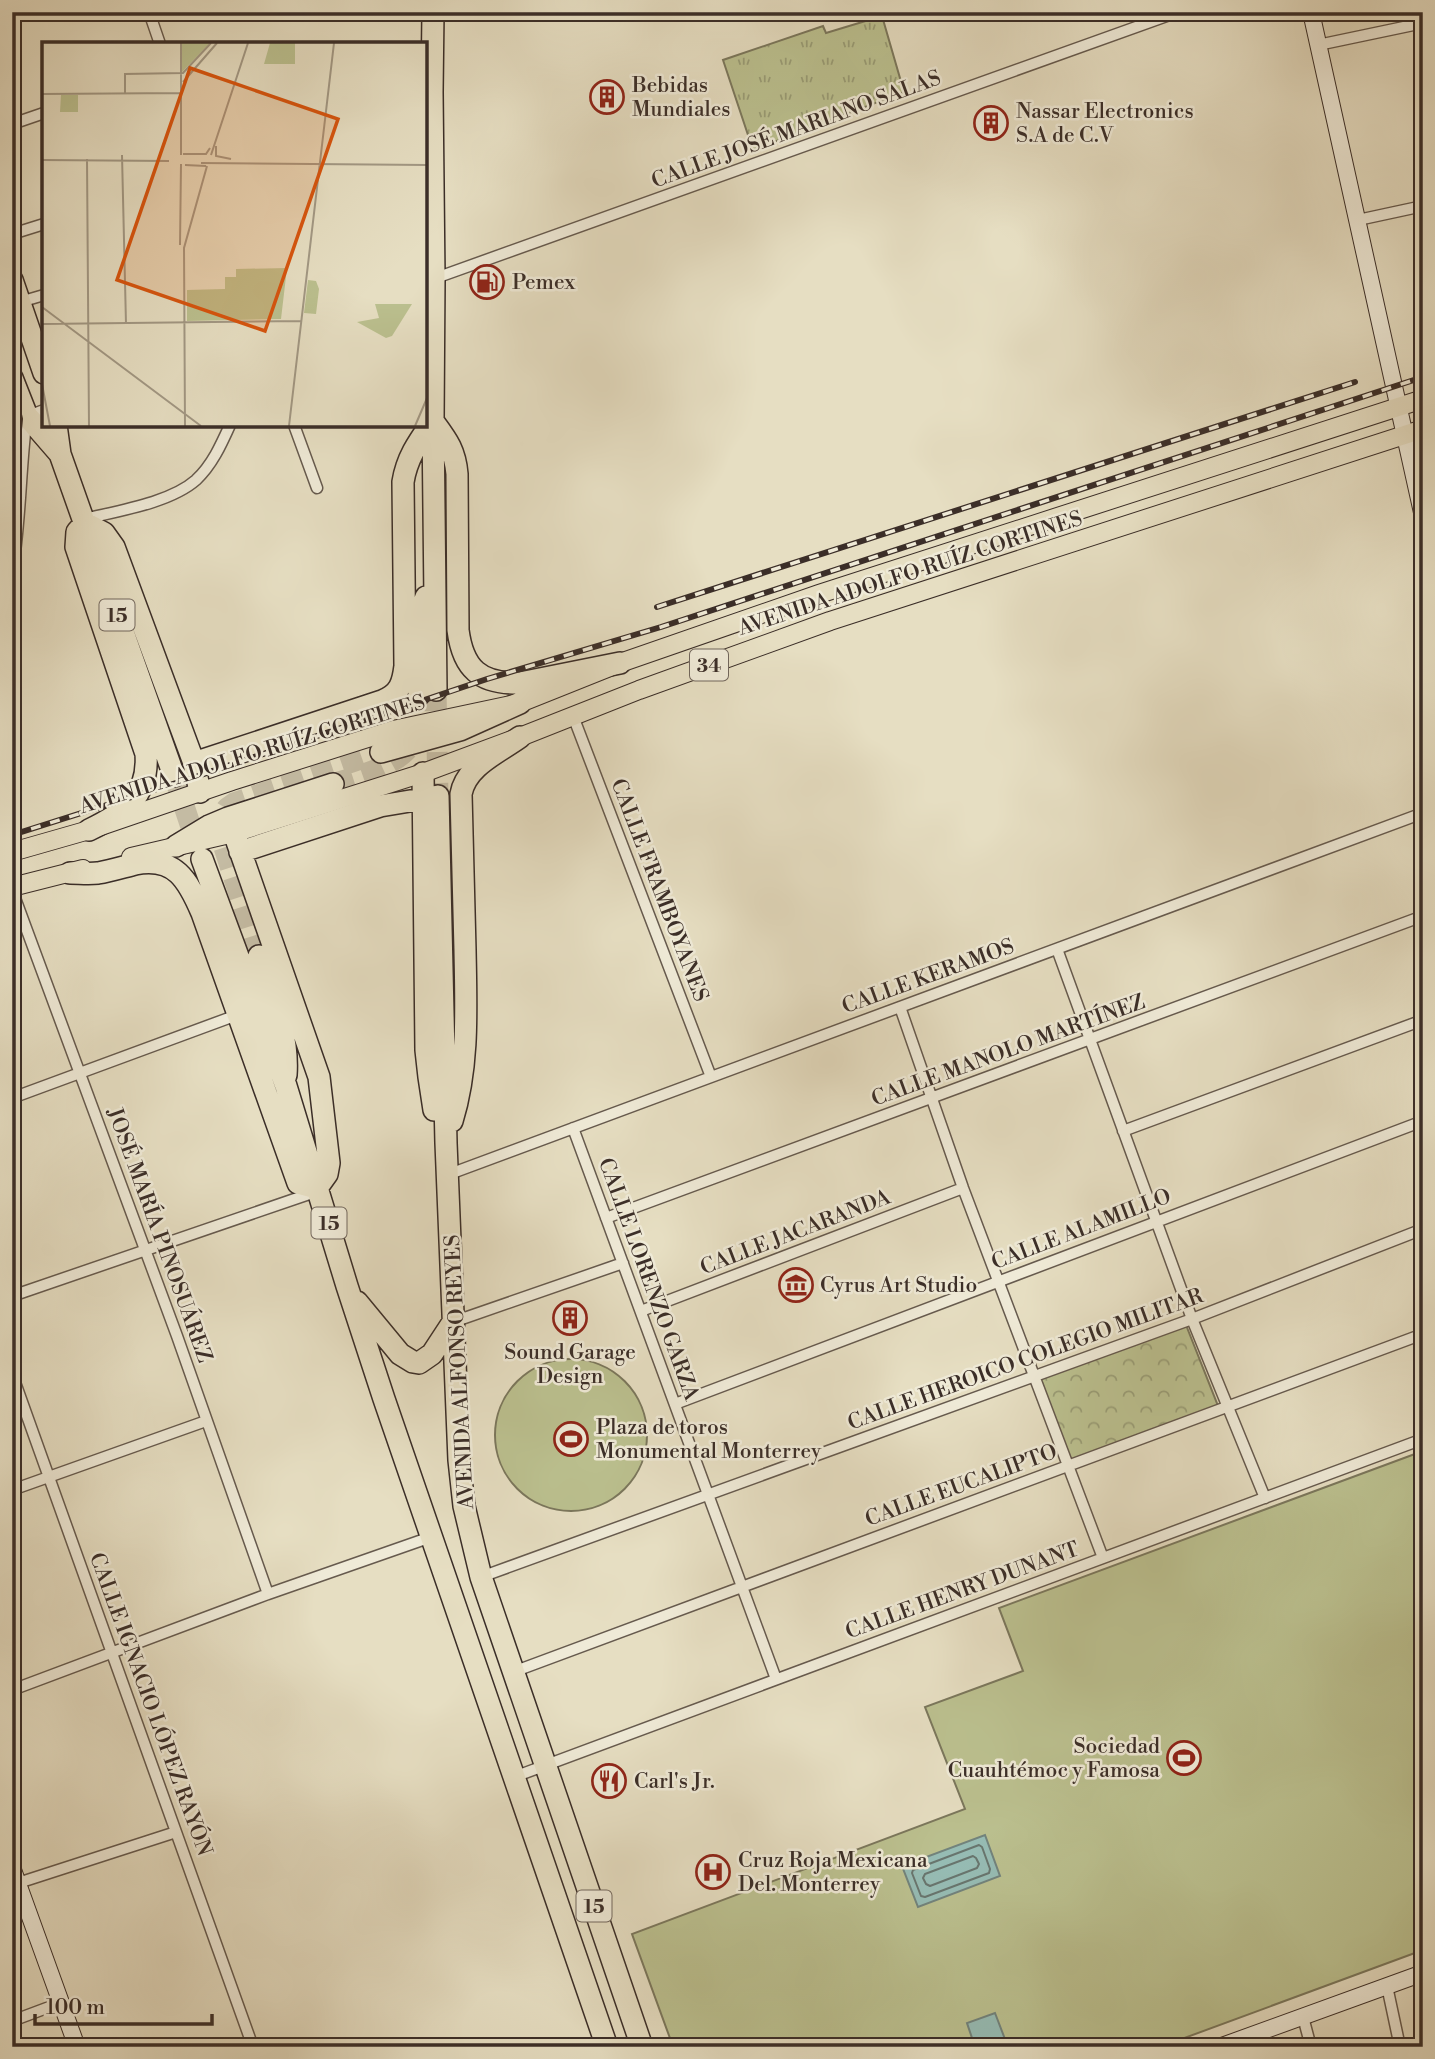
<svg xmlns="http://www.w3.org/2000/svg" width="1435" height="2059" font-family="'Libre Bodoni',serif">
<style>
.grass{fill:url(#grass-tufts);stroke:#7b775c;stroke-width:2}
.forest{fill:url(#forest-crowns);stroke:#7b775c;stroke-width:2}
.garden{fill:#bbc08f;stroke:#7b775c;stroke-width:2}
.water{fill:#96bcb4;stroke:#72837c;stroke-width:2}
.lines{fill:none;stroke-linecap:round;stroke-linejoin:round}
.shore{stroke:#68756e;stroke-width:2}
.highway-tunnel{stroke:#c4bba3;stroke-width:21;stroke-dasharray:21 10;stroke-linecap:butt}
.street-casing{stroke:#665a4e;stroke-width:13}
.secondary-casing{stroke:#3b2e28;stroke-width:18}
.primary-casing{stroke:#3b2e28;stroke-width:20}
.highway-casing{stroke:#3b2e28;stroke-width:24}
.street{stroke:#efead7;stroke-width:10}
.secondary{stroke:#efead7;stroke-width:16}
.primary{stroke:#e6dec2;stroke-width:18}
.highway{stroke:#e6dec2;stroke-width:21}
.rail-casing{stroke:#3b2e28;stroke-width:6}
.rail{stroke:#efead7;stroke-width:3.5;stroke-dasharray:10;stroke-linecap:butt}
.labels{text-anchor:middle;stroke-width:5;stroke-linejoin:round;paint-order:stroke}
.shield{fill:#efead7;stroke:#71665c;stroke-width:2}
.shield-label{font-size:19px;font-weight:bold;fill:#3b2e28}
.poi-label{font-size:21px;fill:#3b2e28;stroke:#efead7;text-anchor:start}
.street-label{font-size:21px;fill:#3b2e28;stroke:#efead7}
.inset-road{fill:none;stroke:#a29884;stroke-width:2}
.view{fill:#d7550f;fill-opacity:0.15;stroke:#d7550f;stroke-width:3.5}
.inset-edge{fill:none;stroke:#3b2e28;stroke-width:3.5}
</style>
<defs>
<pattern id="grass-tufts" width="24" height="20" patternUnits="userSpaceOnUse" patternTransform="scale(1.75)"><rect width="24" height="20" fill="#bbc08f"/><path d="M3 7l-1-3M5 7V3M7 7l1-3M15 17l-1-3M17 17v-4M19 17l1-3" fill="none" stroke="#999c75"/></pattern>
<pattern id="forest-crowns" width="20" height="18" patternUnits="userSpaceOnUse" patternTransform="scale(1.75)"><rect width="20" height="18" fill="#bbc08f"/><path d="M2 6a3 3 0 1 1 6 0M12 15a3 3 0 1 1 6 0" fill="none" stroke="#999c75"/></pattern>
</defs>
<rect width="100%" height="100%" fill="#e6dec2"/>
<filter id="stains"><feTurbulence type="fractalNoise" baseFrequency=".00286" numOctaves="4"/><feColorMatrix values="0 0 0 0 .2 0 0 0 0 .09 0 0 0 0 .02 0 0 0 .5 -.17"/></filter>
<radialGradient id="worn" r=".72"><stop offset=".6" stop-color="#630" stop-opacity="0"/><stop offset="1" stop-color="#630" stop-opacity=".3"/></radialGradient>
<!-- grass -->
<path class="grass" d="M882,16L904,92L753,150L723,60L823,26L826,33Z"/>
<!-- forest -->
<path class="forest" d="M1186,1325L1218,1406L1070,1461L1040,1377Z"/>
<!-- garden -->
<path class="garden" d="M495 1435a76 76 0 1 1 152 0a76 76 0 1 1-152 0Z
M1423,1451V1950L1160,2047H669L671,2041L632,1934L965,1809L925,1707L1023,1671L999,1608Z"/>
<!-- water -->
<path class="water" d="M985,1835L1000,1876L918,1907L902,1866Z
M995,2013L1008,2047H975L967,2023Z"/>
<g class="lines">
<!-- shore -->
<path class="shore" d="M979,1845L982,1847L990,1869L989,1873L925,1897L921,1896L912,1873L913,1870Z
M973,1856L976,1858L979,1864L977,1868L930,1886L926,1884L923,1878L925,1874Z"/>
<!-- highway-tunnel -->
<path class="highway-tunnel" d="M436,690L438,796
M174,776L199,851
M333,784C357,776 403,765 414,740C419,726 418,710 419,695
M259,956L220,835L221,818L227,808L234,803L381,752"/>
<!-- street casing -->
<g class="street-casing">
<path id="street" d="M149,12L160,44
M12,13L16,12
M1318,45L1423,23
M12,124L44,113
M1358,220L1423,206
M12,234L44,224
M433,279L1178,12
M20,302L44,295
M12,422L44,410
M294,425L317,488
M84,519C117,511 170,503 196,480C212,465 221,445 230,425
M12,573C21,521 20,468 27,416
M573,716L711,1077
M12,890L177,1336L268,1594
M1057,949L1192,1319L1265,1498
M900,1007L963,1188L1103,1558
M12,1098L237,1015
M573,1128L776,1679
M1123,1131L1423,1020
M447,1175L1423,813
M606,1218L1423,916
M12,1296L318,1191
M641,1311L963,1188
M453,1322L623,1263
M12,1374L253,2047
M675,1404L1423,1121
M12,1490L206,1421
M481,1577L1192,1319L1423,1229
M513,1672L1423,1334
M12,1690L268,1594L431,1537
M514,1777L1423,1439
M12,1885L176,1832
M1387,1986L1400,2047
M1303,2017L1311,2047
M12,2021L60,2003"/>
</g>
<!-- secondary casing -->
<g class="secondary-casing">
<path id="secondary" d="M1311,12L1423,517
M12,1867L77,2047
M1219,2047L1423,1973"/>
</g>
<!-- primary casing -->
<g class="primary-casing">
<path id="primary" d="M12,852L89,830L232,781L393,730L520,703L620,663L819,594L1423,399
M131,857L234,833L423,773L520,737L639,690L830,621L1423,429
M12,887L83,869"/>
</g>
<!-- highway casing -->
<g class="highway-casing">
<path id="highway" d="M433,12L432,92L434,278L433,421L436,690
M12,280L44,373
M12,378L27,416L60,454
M433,421C447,440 455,450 457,474L458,630C463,669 480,684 520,683L620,663
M56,425L60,454L174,776
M419,695C421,667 414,622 426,597
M381,752L460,730L520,703
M194,763L382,701C400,694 403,683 405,666L403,482C407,457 419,441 433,421
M423,773L426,1050L429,1077L434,1110
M438,796L446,1143L459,1460L464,1506L481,1577L642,2047
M89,830C124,813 149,797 146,754L76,547L77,532L85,523L104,533L114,547L194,763L200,792
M176,846L209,826L228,818L333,784
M240,852L380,806L422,799
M202,859L286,1086L347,1286L384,1399L607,2047
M70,873C79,873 89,874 98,873C110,871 123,867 135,864C175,856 188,880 202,913L298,1183L317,1188L327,1174L329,1163L319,1077L234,833
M259,956C272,995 289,1034 286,1075
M452,1121C469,1066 466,1008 465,950C464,898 462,846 461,794C466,766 498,753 520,737
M357,1302L400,1354L413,1362L419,1363L432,1354L453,1322"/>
</g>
<!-- street -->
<use href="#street" class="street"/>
<!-- secondary -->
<use href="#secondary" class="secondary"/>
<!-- primary -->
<use href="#primary" class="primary"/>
<!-- highway -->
<use href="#highway" class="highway"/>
<!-- rail casing -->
<g class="rail-casing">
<path id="rail" d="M12,384L20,419L12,502
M657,607L1355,382
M12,835L198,776L487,679L661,627L1423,377"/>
</g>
<!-- rail -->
<use href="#rail" class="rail"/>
</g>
<!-- icons -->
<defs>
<g id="building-ring" transform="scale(1.75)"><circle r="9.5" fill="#efead7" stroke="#8f2418" stroke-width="1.5"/><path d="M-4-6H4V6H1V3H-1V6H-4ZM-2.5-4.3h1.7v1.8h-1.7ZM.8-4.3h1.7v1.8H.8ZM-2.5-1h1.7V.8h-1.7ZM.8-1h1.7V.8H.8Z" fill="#8f2418"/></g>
<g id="fuel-ring" transform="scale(1.75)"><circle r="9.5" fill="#efead7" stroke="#8f2418" stroke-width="1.5"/><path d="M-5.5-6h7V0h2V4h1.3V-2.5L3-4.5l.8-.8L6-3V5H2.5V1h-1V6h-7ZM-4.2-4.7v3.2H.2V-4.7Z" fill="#8f2418"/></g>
<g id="museum-ring" transform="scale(1.75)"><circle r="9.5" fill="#efead7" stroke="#8f2418" stroke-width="1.5"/><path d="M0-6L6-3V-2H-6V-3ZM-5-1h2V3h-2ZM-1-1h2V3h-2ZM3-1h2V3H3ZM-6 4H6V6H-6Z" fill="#8f2418"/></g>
<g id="stadium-ring" transform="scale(1.75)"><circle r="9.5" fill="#efead7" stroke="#8f2418" stroke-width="1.5"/><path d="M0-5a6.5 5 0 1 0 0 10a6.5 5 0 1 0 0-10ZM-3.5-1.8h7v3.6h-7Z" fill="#8f2418"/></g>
<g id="restaurant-ring" transform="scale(1.75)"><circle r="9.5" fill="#efead7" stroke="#8f2418" stroke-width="1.5"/><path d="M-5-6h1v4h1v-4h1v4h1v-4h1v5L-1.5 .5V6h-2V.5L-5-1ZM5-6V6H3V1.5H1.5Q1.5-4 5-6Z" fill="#8f2418"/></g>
<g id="hospital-ring" transform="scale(1.75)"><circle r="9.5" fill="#efead7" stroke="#8f2418" stroke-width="1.5"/><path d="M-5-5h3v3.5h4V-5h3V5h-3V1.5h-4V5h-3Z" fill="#8f2418"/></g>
</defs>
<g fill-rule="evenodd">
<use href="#building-ring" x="607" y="97"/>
<use href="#building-ring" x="991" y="123"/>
<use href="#fuel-ring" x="487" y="282"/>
<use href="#museum-ring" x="796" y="1285"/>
<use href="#building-ring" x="570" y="1318"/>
<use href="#stadium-ring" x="571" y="1439"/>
<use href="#stadium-ring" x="1184" y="1758"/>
<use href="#restaurant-ring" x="609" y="1781"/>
<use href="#hospital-ring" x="713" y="1872"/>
</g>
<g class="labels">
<!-- shield labels -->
<g class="shield">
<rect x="99.5" y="599.5" width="35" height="31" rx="5"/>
<rect x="690" y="649.5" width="38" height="31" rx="5"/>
<rect x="311.5" y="1207.5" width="35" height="31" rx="5"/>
<rect x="576.5" y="1890.5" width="35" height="31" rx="5"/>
</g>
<g class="shield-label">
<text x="117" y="622">15</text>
<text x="709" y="672">34</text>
<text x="329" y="1230">15</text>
<text x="594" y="1913">15</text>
</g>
<!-- poi labels -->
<g class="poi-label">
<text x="632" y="92">Bebidas<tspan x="632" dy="24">Mundiales</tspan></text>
<text x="1016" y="118">Nassar Electronics<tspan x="1016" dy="24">S.A de C.V</tspan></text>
<text x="512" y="289">Pemex</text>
<text x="820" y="1292">Cyrus Art Studio</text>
<text x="570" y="1359" text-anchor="middle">Sound Garage<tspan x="570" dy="24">Design</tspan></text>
<text x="596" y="1434">Plaza de toros<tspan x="596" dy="24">Monumental Monterrey</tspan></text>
<text x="1160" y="1753" text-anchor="end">Sociedad<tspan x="1160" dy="24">Cuauhtémoc y Famosa</tspan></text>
<text x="634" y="1788">Carl's Jr.</text>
<text x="738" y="1867">Cruz Roja Mexicana<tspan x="738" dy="24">Del. Monterrey</tspan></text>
</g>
<!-- street labels -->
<g class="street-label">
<text transform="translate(796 129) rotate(-20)" y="7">CALLE JOSÉ MARIANO SALAS</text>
<text transform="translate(910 573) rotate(-18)" y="7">AVENIDA ADOLFO RUÍZ CORTINES</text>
<text transform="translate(252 754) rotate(-17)" y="7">AVENIDA ADOLFO RUÍZ CORTINES</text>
<text transform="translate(660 890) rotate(69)" y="7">CALLE FRAMBOYANES</text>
<text transform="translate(928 976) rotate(-20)" y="7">CALLE KERAMOS</text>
<text transform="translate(1008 1050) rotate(-20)" y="7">CALLE MANOLO MARTÍNEZ</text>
<text transform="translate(1081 1229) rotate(-21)" y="7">CALLE ALAMILLO</text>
<text transform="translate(795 1232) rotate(-21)" y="7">CALLE JACARANDA</text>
<text transform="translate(160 1235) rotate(70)" y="7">JOSÉ MARÍA PINOSUÁREZ</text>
<text transform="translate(649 1279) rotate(70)" y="7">CALLE LORENZO GARZA</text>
<text transform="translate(1025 1359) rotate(-20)" y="7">CALLE HEROICO COLEGIO MILITAR</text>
<text transform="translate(459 1372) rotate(-93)" y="7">AVENIDA ALFONSO REYES</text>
<text transform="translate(961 1485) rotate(-20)" y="7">CALLE EUCALIPTO</text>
<text transform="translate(962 1590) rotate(-20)" y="7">CALLE HENRY DUNANT</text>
<text transform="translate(151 1704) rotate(70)" y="7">CALLE IGNACIO LÓPEZ RAYÓN</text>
</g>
</g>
<!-- overview -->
<g transform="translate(42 42)">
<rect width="385" height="385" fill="#e6dec2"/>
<path d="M228,1H253V22H222ZM266,238L274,239L277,247L274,272L262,271Z" fill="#bbc08f"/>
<path d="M140,1H168L140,30ZM19,53H36V70H18ZM333,262H370L350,294L344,296L315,280L337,276Z" fill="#bbc08f"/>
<path d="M245,226L239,277L145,279V248L183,247V235H194V227Z" fill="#bbc08f"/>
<path class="inset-road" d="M141,40L175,1M83,51V32L141,31L169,1M0,52L139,51M174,104V114L189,117M141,112H164L168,106M80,113L84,282M139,113V1M169,113L206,1M45,117L47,384M0,118L127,119M159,121L385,123M143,123L164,124M138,203L139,122M0,265L159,384M0,282L259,279M0,342L8,384M143,384L142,206L165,124M247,384L292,1M373,384L385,356"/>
<path class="view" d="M148,26L296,77L223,289L75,238Z"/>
<rect width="385" height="385" class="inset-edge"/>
</g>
<!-- margin -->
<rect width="1435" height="2059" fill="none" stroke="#e6dec2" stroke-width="42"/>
<rect x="14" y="14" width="1407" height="2031" fill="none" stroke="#3b2e28" stroke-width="3.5"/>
<rect x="21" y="21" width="1393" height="2017" fill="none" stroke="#3b2e28" stroke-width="2"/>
<!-- scale -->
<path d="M35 2014v10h177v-10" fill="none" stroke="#3b2e28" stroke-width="3.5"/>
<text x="46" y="2014" font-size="21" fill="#3b2e28" stroke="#efead7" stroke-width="5" paint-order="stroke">100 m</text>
<rect width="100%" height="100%" filter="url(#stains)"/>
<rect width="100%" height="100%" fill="url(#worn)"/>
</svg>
